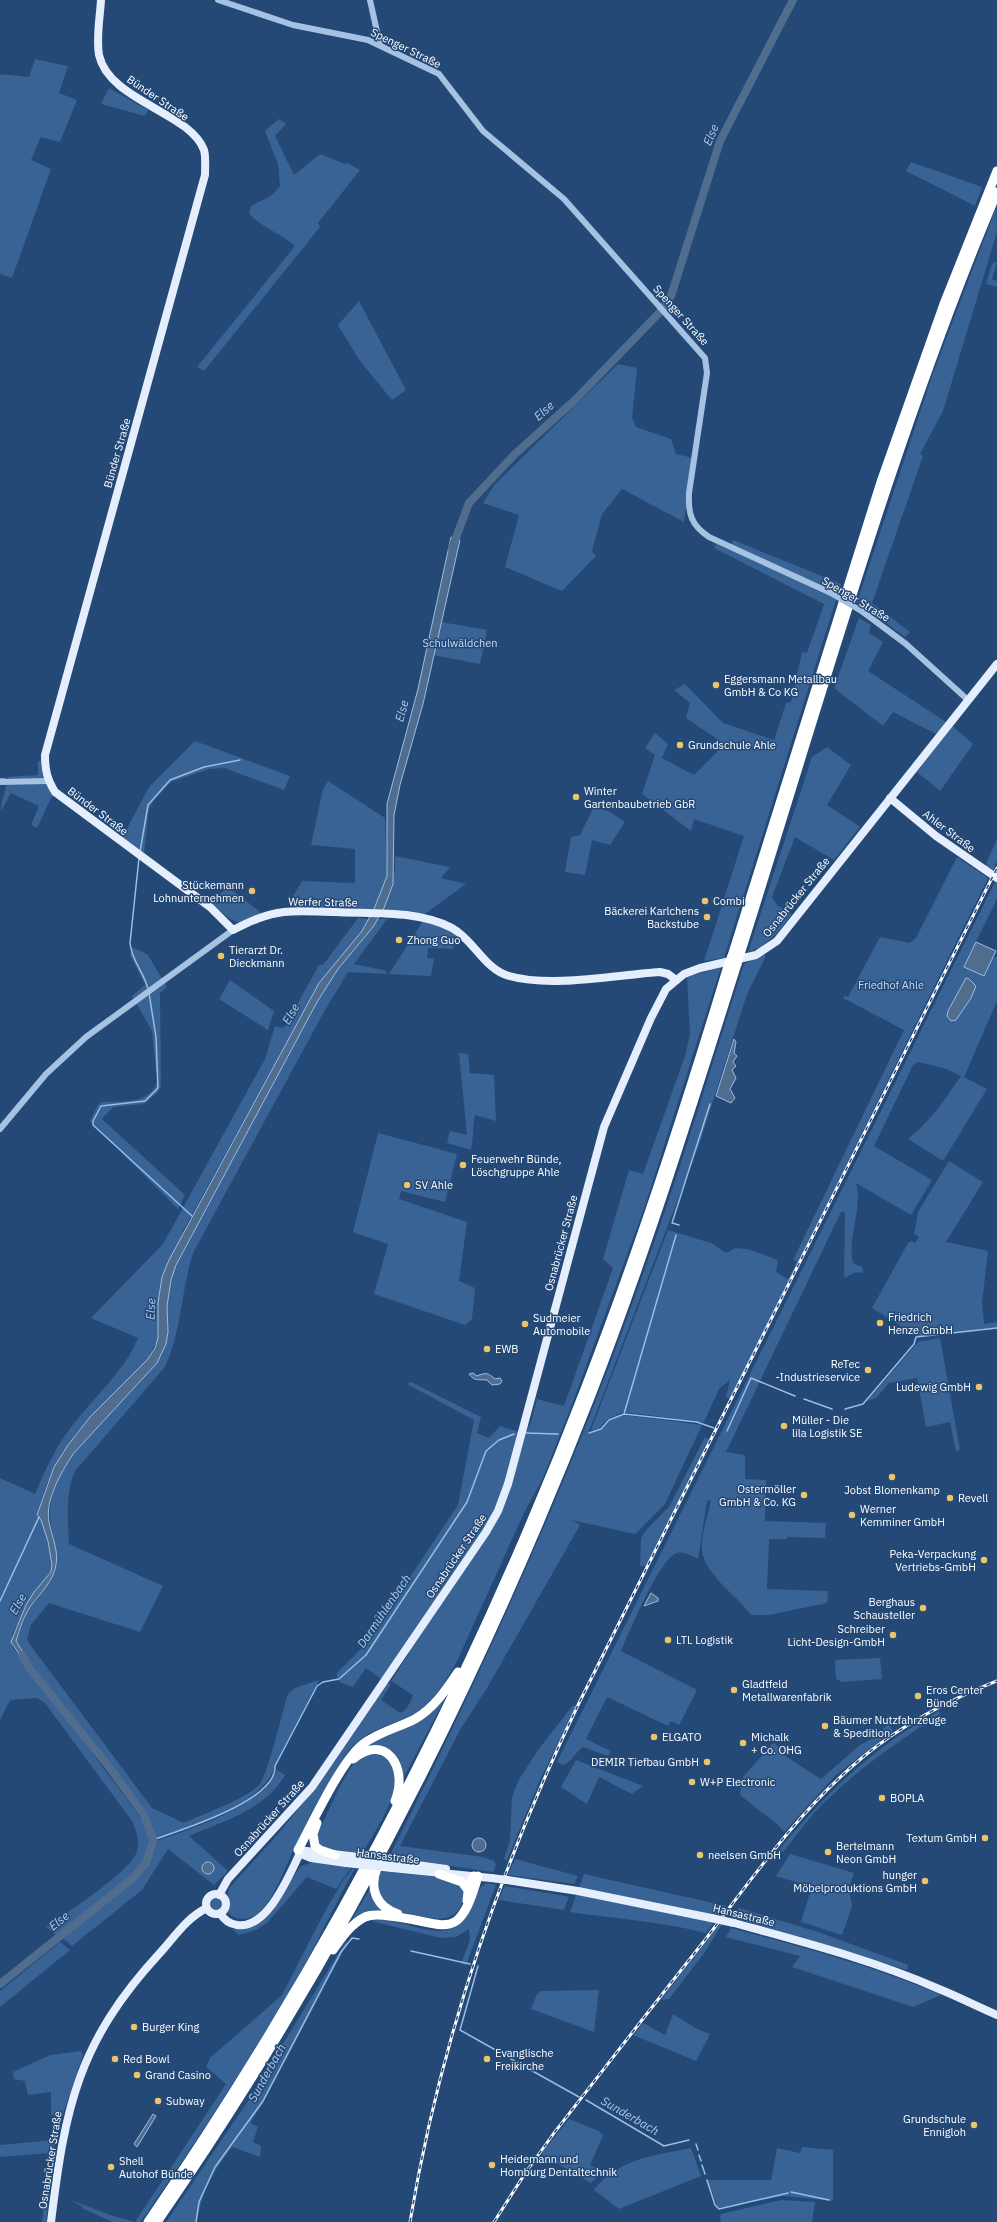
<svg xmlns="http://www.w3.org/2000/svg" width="997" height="2222" font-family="'IBM Plex Sans',sans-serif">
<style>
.green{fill:#386394}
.water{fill:#516d8e;stroke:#99bde4}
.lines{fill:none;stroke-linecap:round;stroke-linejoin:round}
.stream{stroke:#99bde4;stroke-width:1.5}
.river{stroke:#516d8e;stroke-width:8}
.minor{stroke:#a5c2e3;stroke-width:6}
.major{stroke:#e4eefc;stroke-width:8}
.highway{stroke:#fff;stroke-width:9}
.rail-casing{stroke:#fff;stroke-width:3}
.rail{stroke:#244977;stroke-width:1.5;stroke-dasharray:4.5;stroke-linecap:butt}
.minor-bridge{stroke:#a5c2e3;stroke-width:6}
.major-bridge{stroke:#e4eefc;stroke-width:8}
.highway-bridge{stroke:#fff;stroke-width:9}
.poi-dot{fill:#edc569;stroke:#244977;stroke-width:1.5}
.labels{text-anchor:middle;stroke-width:3;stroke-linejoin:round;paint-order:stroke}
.street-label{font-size:11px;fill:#fff;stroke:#244977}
.park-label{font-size:11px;fill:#c7dcf3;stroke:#244977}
.poi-label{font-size:11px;fill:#fff;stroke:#244977;text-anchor:start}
.water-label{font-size:12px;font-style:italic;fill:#b0cceb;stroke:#244977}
</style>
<rect width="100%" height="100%" fill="#244977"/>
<!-- green -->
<path class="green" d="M35,59L68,66L59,93L77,100L60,142L41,137L31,160L51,169L12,278L0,274V74L29,77Z
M109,88L148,110L145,116L101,104Z
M279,119L286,124L275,136L294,175L320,154L345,164L347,163L360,170L318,223L320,227L204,371L197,367L295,246C281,233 259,227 249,213L251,206L272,195L280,186L278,164L265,131Z
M911,162L982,187L975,206L906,171Z
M996,208L997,232L943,411L920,454L923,456L872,603L910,632L905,637L857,602L933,373Z
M994,262L997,263L992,279L997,281V287L986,284L992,264Z
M359,301L406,390L392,400L360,361L338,325Z
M618,364L637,368L632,418L636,427L671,439L676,454L693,458L684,522L622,489L602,514L592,551L596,556L562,591L505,567L519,515L483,503L494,485Z
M733,540L841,584L724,958L704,961L744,836L694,819L691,831L642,794L655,755L645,748L655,733L668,744L662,758L694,775L719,750L720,741L686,718L690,703L674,690L685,684L723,723L774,740L786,703L791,702L802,652L807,653L824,604L714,548L716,544L729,550Z
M859,618L871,625L869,633L883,642L868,671L946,722L936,734L893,712L883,726L834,688Z
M441,622L487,630L480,664L433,655Z
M952,726L973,744L940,791L917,772Z
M195,741L290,776L284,790L224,768L209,769L171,782L154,800L149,809L144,853L122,838L149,787Z
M827,747L851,765L827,805L860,827L834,860L795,837L772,897L777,905L792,914C779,931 769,946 748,952L812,757Z
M38,761H41C41,775 46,785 55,795L51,798L37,828L31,825L39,806L11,793L1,811C0,802 8,788 7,777L38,775Z
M328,781L385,818L387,876L374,909L290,907L289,903L302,881L355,883V849L311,845L323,789Z
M594,807L610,812L625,822L610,845L592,840L585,875L565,872L571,837L580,835Z
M997,839V861L993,870L985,866Z
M395,856L450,867L441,878L466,884L422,916L383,911L395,869Z
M957,857L988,878L730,1399L726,1397L730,1380L719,1389L704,1422L623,1412L608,1419L598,1429L591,1430L668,1230L711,1243L726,1253L735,1248L747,1249L778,1260L776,1272L788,1279L797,1262L793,1260L904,1030L843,998L845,996L848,997L880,937L910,943L916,938Z
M995,882L997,883V899L964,966L984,976L994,957H997V1001L964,1077L987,1089L943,1161L908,1139C931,1121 945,1099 961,1076L947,1069L918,1062L913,1065L874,1146L932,1180L911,1215L856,1183C863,1210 847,1236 853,1263L862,1267L863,1273L856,1272L844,1278L845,1212H841L726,1452L745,1455V1479L766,1480L765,1521L826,1523L825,1538L787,1537V1539H769L767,1589L828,1591L827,1603L769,1615H751C737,1595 703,1574 702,1549C701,1534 708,1515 711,1500L707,1501L698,1559C692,1556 684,1551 677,1553C660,1557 629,1633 621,1651L697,1690L679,1725L671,1721L668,1726L607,1697L586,1739L611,1751L608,1756L583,1747C575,1753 572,1761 564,1765L557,1762Z
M227,886L260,912L261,915L240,923L230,919L212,905Z
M358,918L368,919L362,931L319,983L183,1231L158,1321V1338L148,1359C116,1394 75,1425 54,1468C46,1483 42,1499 37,1514L41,1520L48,1540L52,1565L51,1572L34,1592L12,1635V1646L146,1825L150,1841L144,1862L134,1874L58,1936L46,1927C66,1913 131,1872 137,1851C140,1840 136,1831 132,1821L45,1703L37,1698L10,1700L0,1720V1478L35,1494C45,1471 54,1449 70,1429C92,1398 124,1373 138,1338L91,1318L163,1244L265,1059L275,1026L284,1028L319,965H323Z
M378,919H387L354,964L387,971L386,974L348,972L325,1010L193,1253C181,1291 182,1330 165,1367L75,1471C65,1494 68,1519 69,1544L163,1586L140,1632L49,1603L31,1625L27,1639L31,1646L152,1808L184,1823C203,1814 244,1800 258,1786C268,1777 282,1711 288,1694L295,1688L319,1680L275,1765C265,1805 191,1824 156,1839L146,1813L29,1662L16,1641L27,1613L50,1581L55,1569L53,1540L54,1539C44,1503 54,1484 73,1454L157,1363L166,1344L168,1332L167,1306L171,1280L176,1265L317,1002L338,969Z
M423,921L438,924L456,933L453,949L428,948L427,958L434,959L431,976L389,974Z
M132,947L148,955L167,987L160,993L161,1086L157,1093L144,1104L113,1107L102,1119L185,1195L178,1209L90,1121L98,1105L102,1102C121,1101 151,1105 157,1081L152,1031L132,996L145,985L130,955Z
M765,954V958L747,994L701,1139L588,1434C604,1430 608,1418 624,1415L702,1425L665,1504L635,1534L571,1520L580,1525L487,1688L460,1730L400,1846L483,1857L494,1861L496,1865L493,1872L389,1857C488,1661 578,1461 650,1254C684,1158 713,1061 744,964Z
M721,967L645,1206L571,1407L543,1478L524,1513L457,1661C448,1677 439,1693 425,1706C411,1719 392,1722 376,1730C365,1735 357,1742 349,1750C328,1781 310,1815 294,1849C284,1869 276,1896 259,1913C252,1920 234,1922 228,1912C231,1903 226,1896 229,1888L278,1834L311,1793L387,1683L391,1684L381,1700L400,1713C407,1710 411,1702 413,1695L391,1681L410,1652L404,1648L381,1679L366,1668L353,1687C344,1684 336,1683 337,1673L364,1646L458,1505L474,1420L407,1384L411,1382L481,1417L477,1433L489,1438L500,1426L525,1434L531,1422L537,1399L564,1406L613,1268L603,1259L629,1170L643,1174L685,1056L690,1035L687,977Z
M230,980L274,1011L268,1030L219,999Z
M459,1053L468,1054L470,1073L494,1075L496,1121L475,1115C472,1127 474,1137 471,1150L447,1143L450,1131L467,1135Z
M378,1133L457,1154L445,1202L401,1191L399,1199L467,1222L459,1281L475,1288L472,1319L465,1325L374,1294L388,1244L353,1232Z
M949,1161L983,1182L946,1242L988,1251L982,1303L984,1324L997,1322V1328L919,1337L872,1308L908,1243L911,1241L915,1243L919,1237L914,1234L918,1212Z
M940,1338L960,1450L956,1451L950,1422L926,1427L917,1378L889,1383L876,1398L867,1401L918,1342Z
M705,1437L710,1440L647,1566H640L641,1538L647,1529L669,1507Z
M880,1658L882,1679L842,1682L836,1679L835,1660Z
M449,1691L404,1777L398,1763L364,1745L397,1729Z
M574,1704L576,1706L540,1780L507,1860L504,1859L510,1841L512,1797L518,1781L538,1750Z
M939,1711L940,1714C896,1743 852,1773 815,1812C804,1824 794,1839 783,1852L778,1851C826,1793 873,1747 939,1711Z
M889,1724L893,1731L835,1776L784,1832L778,1825L740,1795L743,1777L773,1743L778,1746L779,1752L821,1779L860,1745L873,1738Z
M371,1754C386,1754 398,1766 397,1782C395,1801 372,1836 363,1853L333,1850L320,1846L317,1835L340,1786L351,1767L363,1756Z
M576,1760L643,1786L632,1794L599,1777L587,1804L561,1787Z
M277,1770L285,1775C265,1810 224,1821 189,1836L228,1871L214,1885L168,1849L142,1890L72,1946L63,1938L135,1878L149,1860L156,1841C191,1829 262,1806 277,1770Z
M790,1854L854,1873L849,1889L852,1906L842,1935L801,1922L812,1887L776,1876Z
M515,1859L578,1876L574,1884L508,1875Z
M314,1862L351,1868L336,1889L307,1877L267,1923L256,1930L239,1935L232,1929C270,1933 281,1890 301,1866Z
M353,1868H355C339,1898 324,1927 309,1957C260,2045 204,2130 147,2213L140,2222H135L226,2084L206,2067L210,2058L282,1995L323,1915L342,1882Z
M380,1871L439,1877L454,1881L464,1890C463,1923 440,1921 415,1915C408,1913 400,1912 394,1909C389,1906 384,1901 379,1897L376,1882Z
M584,1874L726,1906L706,1933C660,1921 616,1919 570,1912Z
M487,1883L496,1885L466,1965L461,1964L470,1940L469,1929L456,1937L441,1938L371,1921C396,1915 427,1937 450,1929C476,1919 472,1888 487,1883Z
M504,1886L560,1895L569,1897L564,1910L499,1900Z
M371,1887L388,1913H380L345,1931Z
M209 1904a7 7 0 1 1 14 0a7 7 0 1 1-14 0Z
M739,1908L821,1933L908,1965L907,1970L730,1917Z
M722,1921H724L705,1952L669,1999L661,2000Z
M731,1928C802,1947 873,1966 941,1995L913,2007L792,1967L800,1956L726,1937Z
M346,1941L347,1944L263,2103L250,2123L258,2127L253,2142L261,2146L260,2157L232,2147C214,2170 201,2193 197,2222H166L248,2101Z
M60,1942L70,1950L0,2007V1991Z
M599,1990L594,2032L531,2009L537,1994L541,1991Z
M673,2014L697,2029L710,2034L696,2061L633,2035L643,2023L665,2035Z
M81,2051L83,2055L63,2114L51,2115V2092L28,2095L25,2081L14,2079L13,2072L50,2055Z
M569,2119L599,2131L603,2136L590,2165L602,2171L591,2183L541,2154Z
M55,2140L46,2222H42L50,2153L0,2157V2145Z
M802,2147L833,2150V2201L784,2196L718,2208L708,2180H771L777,2148L800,2153Z
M691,2148L701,2176L619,2209L594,2190C619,2158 653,2156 691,2148Z
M71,2200L110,2215L134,2222H112L82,2208L83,2207Z
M781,2200L815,2202L812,2222H721L720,2217L721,2214Z"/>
<!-- water -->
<path class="water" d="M451,537L460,540L423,704L400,785L394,815L393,884L384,908L373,927L338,969L317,1002L176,1265L171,1280L167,1306L168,1332L166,1344L157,1363L73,1454C61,1473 45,1499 49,1522C52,1538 60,1552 55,1569C51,1585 35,1598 27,1612C22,1621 19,1632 16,1641L29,1662L26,1664L11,1642L26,1605L34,1592L51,1572L52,1565L48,1541L41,1520L37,1515L54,1467L68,1445L90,1417L148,1359L155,1348L158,1338V1303L162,1277L169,1260L319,983L362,931L374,909L387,876V804L418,689Z
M976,942L996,951L984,976L964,967Z
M966,978L969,979L976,986L971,998L956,1020L951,1021L947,1016L948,1011Z
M734,1039L736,1042L734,1053L737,1056L733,1062L736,1066L732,1070L736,1078L730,1089L735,1098L731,1103L716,1096Z
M473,1373L477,1376C486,1372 488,1373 495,1379L500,1378L502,1381L500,1384L492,1385L487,1380C479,1379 475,1382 469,1374Z
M651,1593L658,1598V1601L644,1606Z
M472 1845a7 7 0 1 1 14 0a7 7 0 1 1-14 0Z
M202 1868a6 6 0 1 1 12 0a6 6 0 1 1-12 0Z
M153,2114L156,2116L137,2147L134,2144Z"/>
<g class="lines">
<!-- stream -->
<path class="stream" d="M0,779H5
M140,852L148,805L170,780L204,767L240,760
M139,858L130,943C132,962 144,972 148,989
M149,993L156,1037L158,1088L145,1101L101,1106L93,1121V1125L192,1216
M679,1225L672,1223L710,1104
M804,1399L832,1409
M845,1409L863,1404L914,1344L916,1337L997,1328
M624,1414L676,1235
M727,1431L751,1378L795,1396
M526,1433L558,1434
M589,1433L601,1429L609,1420L624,1414L697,1422L714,1428
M0,1601L39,1517
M153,1840C180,1830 277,1801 275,1766L317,1686L323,1682L339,1679L366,1655L467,1502L486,1451L499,1440L514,1434
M411,1951L470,1964
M478,1966L460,2030L508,2057
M511,2059L579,2097
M586,2100L664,2146L689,2140
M696,2144L698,2150
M699,2155L701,2161
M702,2165L705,2174
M707,2180L715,2205L719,2209L788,2193
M791,2192L829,2200
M196,2222L199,2202L215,2167L263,2101L341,1952L352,1938L359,1939"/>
<!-- river -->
<path class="river" d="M452,548L469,503L514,455L575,400L659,313L671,296L720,141L793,0
M0,1984L134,1877L146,1863L153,1840L144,1815L109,1767L30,1669L22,1655"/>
<!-- minor -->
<path class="minor" d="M218,0L293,25L368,40L439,74L483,131L564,199L705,358L707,373L689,493C688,514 691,525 709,537L831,593
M370,0L380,45
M863,612L906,644L968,700
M0,782L48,781
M0,1129L46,1074L86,1037L233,930"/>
<!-- major -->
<path class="major" d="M101,0C100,17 96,38 99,55C109,101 190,112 204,150C206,157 205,167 205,175L45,755C45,770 47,779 55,792L210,907L233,930C249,922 265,914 284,912C301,910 319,912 335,912C373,914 418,910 452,928C474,940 484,969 509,976C552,988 615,975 660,972L668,974L676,980
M890,798L936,836L997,878
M298,1850L350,1856
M299,1853L311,1858L346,1863
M395,1862L446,1869
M392,1868L491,1878
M507,1880L578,1891L711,1918
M206 1904a10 10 0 1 1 20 0a10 10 0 1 1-20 0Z
M219,1895L228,1879L312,1787L486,1532L498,1511L508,1484L604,1127L651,1018L666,989L684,974L700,968L756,955L777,941L997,664
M220,1913C224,1920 230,1924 237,1925C268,1930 290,1873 301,1851
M734,1923C803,1942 873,1960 939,1989C959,1997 978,2007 997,2015
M51,2222C65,2107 78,2042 159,1954C173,1939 187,1917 207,1908"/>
<!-- highway -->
<path class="highway" d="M740,954C821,699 893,439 997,192
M732,956L881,482L944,304L997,171
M353,1759C385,1732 409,1767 395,1801
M317,1823L313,1834L315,1846L320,1850L335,1855
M298,1850C312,1824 341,1761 363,1744C378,1732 398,1728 415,1719C434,1708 446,1690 458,1672
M377,1868C369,1888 376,1907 398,1914
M439,1874L462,1882L468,1890
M467,1901L469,1883L474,1876
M333,1950C342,1937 351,1924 365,1917C372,1914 382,1915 389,1916C445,1921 458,1947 478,1876
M148,2222C326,1963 472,1682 585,1389C639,1250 685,1109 728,966
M157,2222C335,1965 478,1685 591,1395C646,1254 691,1109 737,964"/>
<!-- rail casing -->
<g class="rail-casing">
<path id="rail" d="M410,2222C440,2041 500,1868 579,1703L997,868
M494,2222L526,2172L554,2133C604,2069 654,2004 705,1940C754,1876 800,1809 863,1757C902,1725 949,1700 997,1681"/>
</g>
<!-- rail -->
<use href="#rail" class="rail"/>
<!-- minor-bridge -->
<path class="minor-bridge" d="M831,593L863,612"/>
<!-- major-bridge -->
<path class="major-bridge" d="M350,1856L395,1862
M346,1863L392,1868
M491,1878L507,1880
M711,1918L734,1923"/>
<!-- highway-bridge -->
<path class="highway-bridge" d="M737,964L740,954
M728,966L732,956"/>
</g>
<!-- markers -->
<g class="poi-dot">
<circle cx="716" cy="685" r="4"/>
<circle cx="680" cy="745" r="4"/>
<circle cx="576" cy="797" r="4"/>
<circle cx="252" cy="891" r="4"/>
<circle cx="705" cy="901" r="4"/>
<circle cx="707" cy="917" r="4"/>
<circle cx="399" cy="940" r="4"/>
<circle cx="221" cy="956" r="4"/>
<circle cx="463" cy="1165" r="4"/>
<circle cx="407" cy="1185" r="4"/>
<circle cx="880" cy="1323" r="4"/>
<circle cx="525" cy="1324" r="4"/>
<circle cx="487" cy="1349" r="4"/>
<circle cx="868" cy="1370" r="4"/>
<circle cx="979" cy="1387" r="4"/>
<circle cx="784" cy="1426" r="4"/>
<circle cx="892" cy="1477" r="4"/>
<circle cx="804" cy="1495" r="4"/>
<circle cx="950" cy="1498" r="4"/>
<circle cx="852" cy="1515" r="4"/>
<circle cx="984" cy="1560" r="4"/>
<circle cx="923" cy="1608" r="4"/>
<circle cx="893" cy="1635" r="4"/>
<circle cx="668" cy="1640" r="4"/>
<circle cx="734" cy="1690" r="4"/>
<circle cx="918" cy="1696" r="4"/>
<circle cx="825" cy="1726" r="4"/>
<circle cx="654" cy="1737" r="4"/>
<circle cx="743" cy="1743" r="4"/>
<circle cx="707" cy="1762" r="4"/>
<circle cx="692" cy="1782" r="4"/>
<circle cx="882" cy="1798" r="4"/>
<circle cx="985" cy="1838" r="4"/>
<circle cx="828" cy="1852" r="4"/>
<circle cx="700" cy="1855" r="4"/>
<circle cx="925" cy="1881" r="4"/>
<circle cx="134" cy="2027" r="4"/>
<circle cx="115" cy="2059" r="4"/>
<circle cx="487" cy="2059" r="4"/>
<circle cx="137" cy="2075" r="4"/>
<circle cx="158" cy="2101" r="4"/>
<circle cx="974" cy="2125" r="4"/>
<circle cx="492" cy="2165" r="4"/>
<circle cx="111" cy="2167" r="4"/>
</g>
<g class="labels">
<!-- street labels -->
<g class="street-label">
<text transform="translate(406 48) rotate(26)" y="4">Spenger Straße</text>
<text transform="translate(158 98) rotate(34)" y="4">Bünder Straße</text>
<text transform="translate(681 315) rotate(48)" y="4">Spenger Straße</text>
<text transform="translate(117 453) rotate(-74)" y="4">Bünder Straße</text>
<text transform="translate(856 599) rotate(31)" y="4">Spenger Straße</text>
<text transform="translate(98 811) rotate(37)" y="4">Bünder Straße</text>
<text transform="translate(949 831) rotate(37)" y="4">Ahler Straße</text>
<text transform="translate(796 897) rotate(-51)" y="4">Osnabrücker Straße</text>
<text transform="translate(323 902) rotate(1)" y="4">Werfer Straße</text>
<text transform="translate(561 1243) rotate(-75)" y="4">Osnabrücker Straße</text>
<text transform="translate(456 1556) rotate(-56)" y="4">Osnabrücker Straße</text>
<text transform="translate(269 1818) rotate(-48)" y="4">Osnabrücker Straße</text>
<text transform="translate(388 1856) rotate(7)" y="4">Hansastraße</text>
<text transform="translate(744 1915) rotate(14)" y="4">Hansastraße</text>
<text transform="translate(50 2160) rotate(-81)" y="4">Osnabrücker Straße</text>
</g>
<!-- park labels -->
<g class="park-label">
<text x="460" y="647">Schulwäldchen</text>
<text x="891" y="989">Friedhof Ahle</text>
</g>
<!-- poi labels -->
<g class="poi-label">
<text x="724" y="683">Eggersmann Metallbau<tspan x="724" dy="13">GmbH &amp; Co KG</tspan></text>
<text x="688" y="749">Grundschule Ahle</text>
<text x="584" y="795">Winter<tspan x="584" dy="13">Gartenbaubetrieb GbR</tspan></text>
<text x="244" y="889" text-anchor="end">Stückemann<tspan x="244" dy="13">Lohnunternehmen</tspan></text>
<text x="713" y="905">Combi</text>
<text x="699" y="915" text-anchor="end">Bäckerei Karlchens<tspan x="699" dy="13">Backstube</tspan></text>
<text x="407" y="944">Zhong Guo</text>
<text x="229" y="954">Tierarzt Dr.<tspan x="229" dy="13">Dieckmann</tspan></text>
<text x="471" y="1163">Feuerwehr Bünde,<tspan x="471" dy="13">Löschgruppe Ahle</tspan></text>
<text x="415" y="1189">SV Ahle</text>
<text x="888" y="1321">Friedrich<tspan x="888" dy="13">Henze GmbH</tspan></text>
<text x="533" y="1322">Sudmeier<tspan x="533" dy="13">Automobile</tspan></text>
<text x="495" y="1353">EWB</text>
<text x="860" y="1368" text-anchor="end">ReTec<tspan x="860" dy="13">-Industrieservice</tspan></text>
<text x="971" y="1391" text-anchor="end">Ludewig GmbH</text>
<text x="792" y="1424">Müller - Die<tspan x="792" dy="13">lila Logistik SE</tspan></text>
<text x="796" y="1493" text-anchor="end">Ostermöller<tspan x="796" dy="13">GmbH &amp; Co. KG</tspan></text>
<text x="892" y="1494" text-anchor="middle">Jobst Blomenkamp</text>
<text x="958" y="1502">Revell</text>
<text x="860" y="1513">Werner<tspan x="860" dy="13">Kemminer GmbH</tspan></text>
<text x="976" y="1558" text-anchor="end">Peka-Verpackung<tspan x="976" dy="13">Vertriebs-GmbH</tspan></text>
<text x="915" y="1606" text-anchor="end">Berghaus<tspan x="915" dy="13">Schausteller</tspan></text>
<text x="885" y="1633" text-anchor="end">Schreiber<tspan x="885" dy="13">Licht-Design-GmbH</tspan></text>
<text x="676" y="1644">LTL Logistik</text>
<text x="742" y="1688">Gladtfeld<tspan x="742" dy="13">Metallwarenfabrik</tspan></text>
<text x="926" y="1694">Eros Center<tspan x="926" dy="13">Bünde</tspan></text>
<text x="833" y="1724">Bäumer Nutzfahrzeuge<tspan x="833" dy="13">&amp; Spedition</tspan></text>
<text x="662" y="1741">ELGATO</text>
<text x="751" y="1741">Michalk<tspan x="751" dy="13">+ Co. OHG</tspan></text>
<text x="699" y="1766" text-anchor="end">DEMIR Tiefbau GmbH</text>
<text x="700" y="1786">W+P Electronic</text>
<text x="890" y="1802">BOPLA</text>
<text x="977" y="1842" text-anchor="end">Textum GmbH</text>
<text x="836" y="1850">Bertelmann<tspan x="836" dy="13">Neon GmbH</tspan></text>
<text x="708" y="1859">neelsen GmbH</text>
<text x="917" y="1879" text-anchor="end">hunger<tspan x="917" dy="13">Möbelproduktions GmbH</tspan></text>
<text x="142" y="2031">Burger King</text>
<text x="495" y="2057">Evanglische<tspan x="495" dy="13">Freikirche</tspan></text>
<text x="123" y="2063">Red Bowl</text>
<text x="145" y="2079">Grand Casino</text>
<text x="166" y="2105">Subway</text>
<text x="966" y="2123" text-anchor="end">Grundschule<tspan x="966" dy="13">Ennigloh</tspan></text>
<text x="500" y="2163">Heidemann und<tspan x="500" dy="13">Homburg Dentaltechnik</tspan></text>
<text x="119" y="2165">Shell<tspan x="119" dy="13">Autohof Bünde</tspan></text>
</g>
<!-- water labels -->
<g class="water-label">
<text transform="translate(711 135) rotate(-67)" y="4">Else</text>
<text transform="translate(544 411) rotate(-42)" y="4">Else</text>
<text transform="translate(402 711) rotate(-75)" y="4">Else</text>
<text transform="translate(291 1014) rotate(-60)" y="4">Else</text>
<text transform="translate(151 1309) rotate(-88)" y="4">Else</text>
<text transform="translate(18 1604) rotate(-60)" y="4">Else</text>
<text transform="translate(384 1611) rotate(-56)" y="4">Darmühlenbach</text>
<text transform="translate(59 1921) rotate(-39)" y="4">Else</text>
<text transform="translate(267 2073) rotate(-61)" y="4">Sunderbach</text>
<text transform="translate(630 2116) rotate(30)" y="4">Sunderbach</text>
</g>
</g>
</svg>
